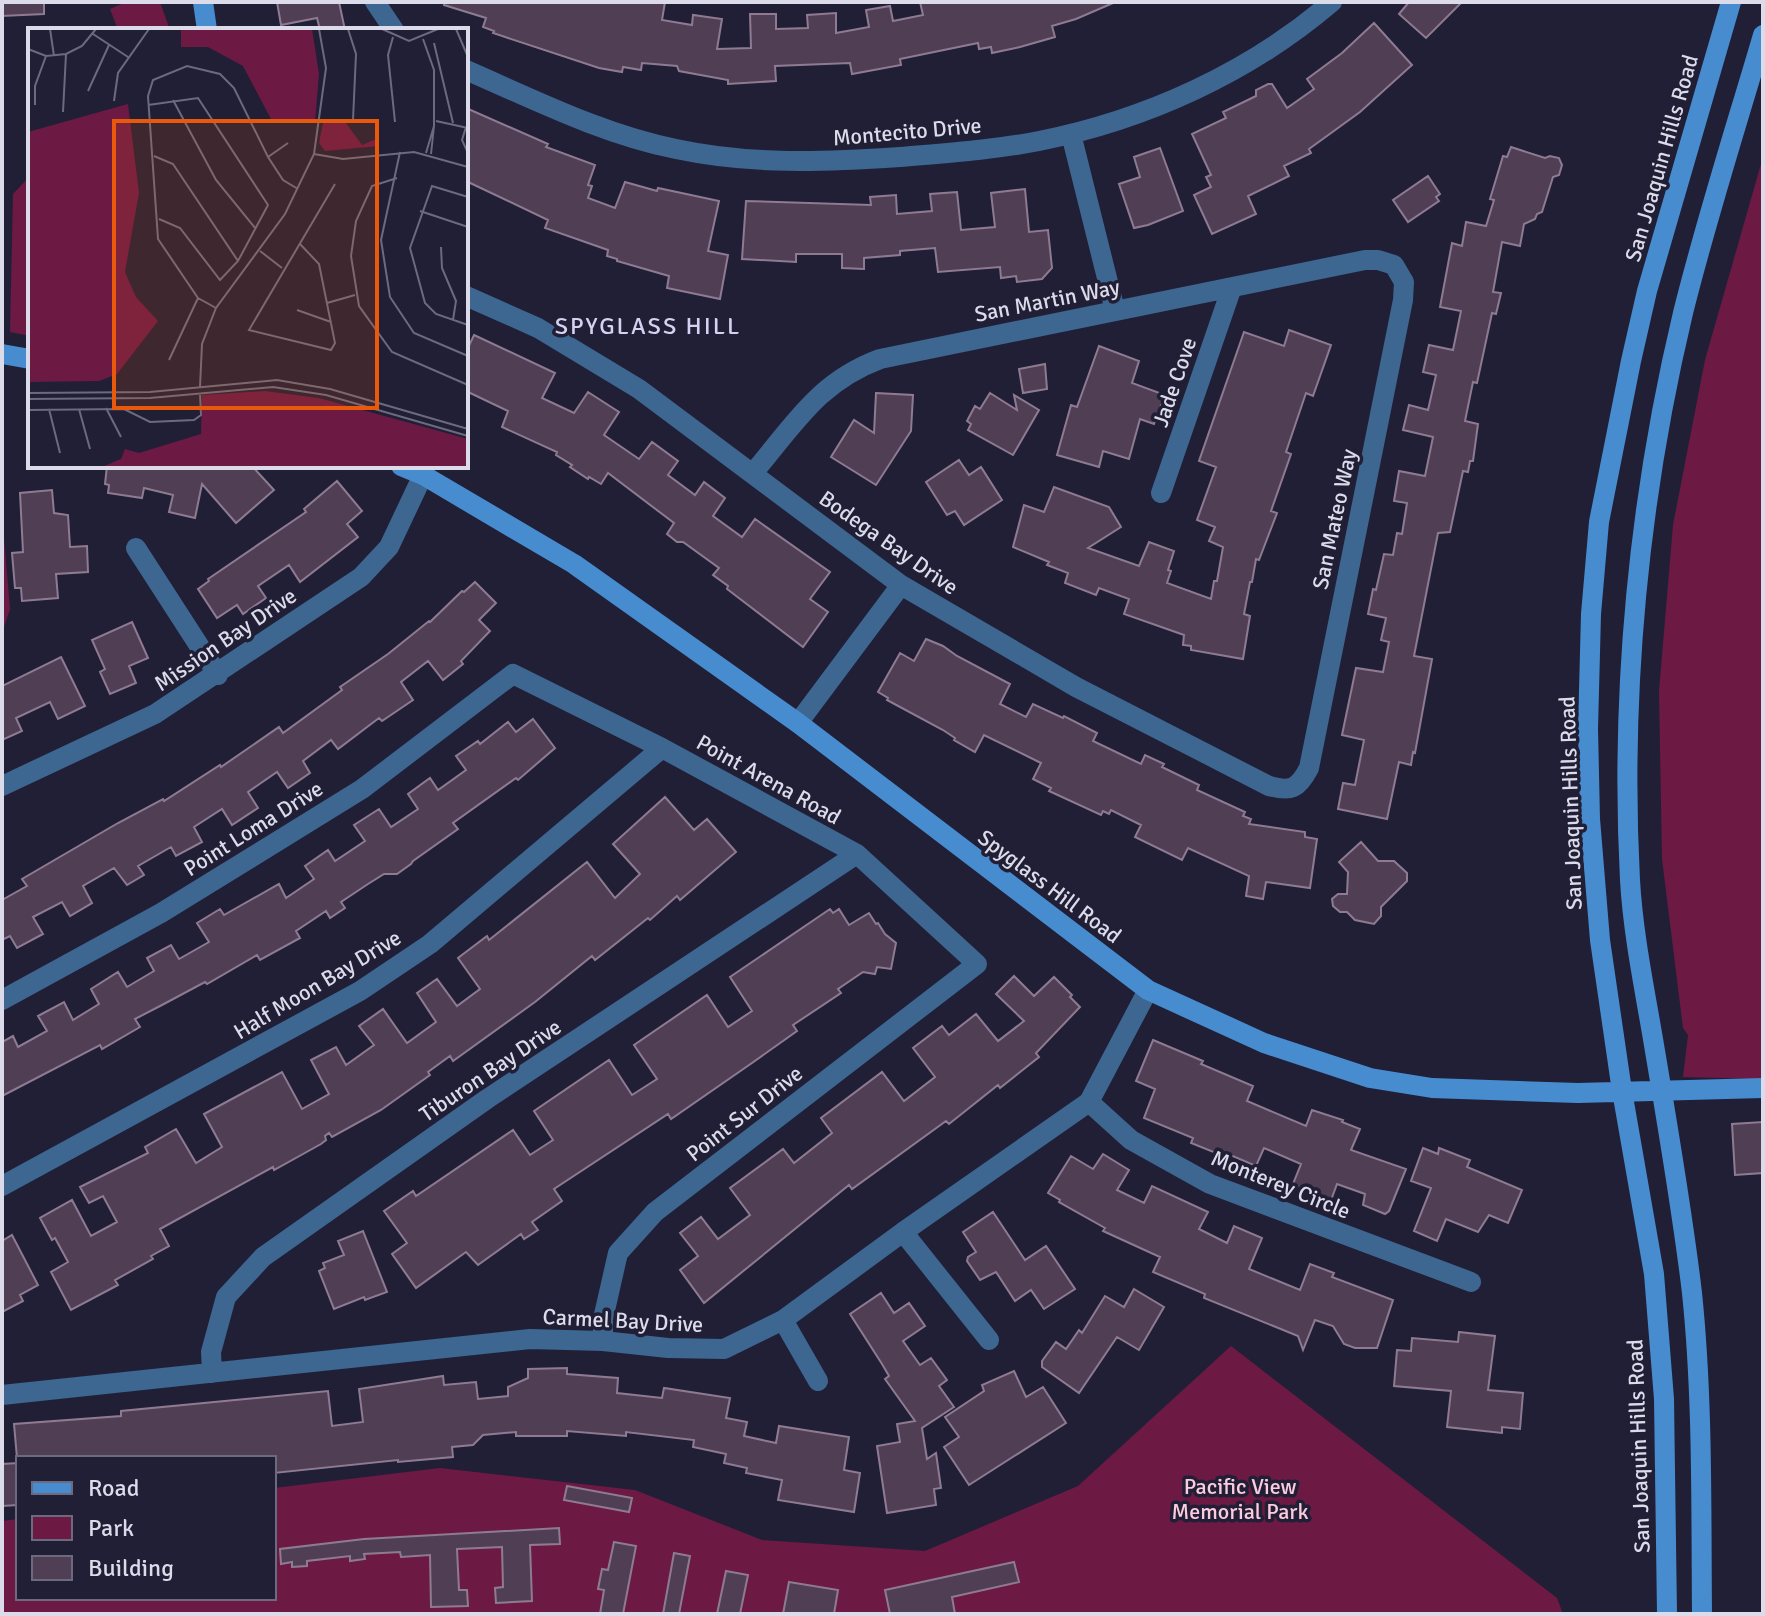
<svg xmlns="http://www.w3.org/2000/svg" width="1765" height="1616" font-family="Signika,sans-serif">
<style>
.green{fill:#6c1a44}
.building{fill:#503f54;stroke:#8e7b92;stroke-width:2}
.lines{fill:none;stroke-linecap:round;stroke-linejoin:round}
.street{stroke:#3d6691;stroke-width:20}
.secondary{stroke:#488cd0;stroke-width:20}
.labels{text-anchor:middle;stroke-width:7;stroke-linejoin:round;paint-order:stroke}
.street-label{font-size:22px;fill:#dbdbea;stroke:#201f36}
.park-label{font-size:22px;fill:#fdcbde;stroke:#201f36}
.neighbourhood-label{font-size:24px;letter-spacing:2px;fill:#d3d3f1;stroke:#201f36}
.inset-road{fill:none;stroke:#6b6a7e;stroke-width:2}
.view{fill:#e8590c;fill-opacity:0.15;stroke:#e8590c;stroke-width:4}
.inset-edge{fill:none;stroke:#dbdbea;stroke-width:4}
</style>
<rect width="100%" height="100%" fill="#201f36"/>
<!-- green -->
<path class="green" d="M126,2H160L170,30H118L110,9Z
M1763,157V1079L1683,1077L1688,1035L1683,1028L1662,859L1659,691L1673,525L1705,360Z
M30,176V336L10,332L13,194Z
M2,514L10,609L2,633Z
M1231,1346L1557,1598L1563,1614H2V1521L18,1519V1598H274V1488L440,1468L635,1490L762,1540L925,1551L1078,1486Z"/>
<!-- building -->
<path class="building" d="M2,2H44V14L2,16Z
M277,2H339L345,30H320L317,18L281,25Z
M445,2H665L662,20L692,25L693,15L722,19L717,49L751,48L750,14H776V29L808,28L807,15L836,13V33L869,27L866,10L890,6L893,21L923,15L920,2L1113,3L1076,19L1052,26L1055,37L1020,47L992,53L991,47L979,49L978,43L900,59L901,65L852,74L850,63L775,66L776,81L728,84V80L679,71L677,66L642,63L641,70L623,67L622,72L599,68L493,33L494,31L483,27L486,18L444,5Z
M1409,2H1462L1426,38L1399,14Z
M1374,23L1412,65L1360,112L1309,149L1311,153L1284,166L1289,176L1248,196L1256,214L1212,234L1194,195L1211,187L1206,177L1211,175L1192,134L1226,118L1223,112L1256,96V90L1268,84H1272L1287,108L1314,89L1307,79L1342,53Z
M466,108L548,144L546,147L595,165L588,185L592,186L588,198L615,208L625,182L657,191L658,188L719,201L708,251L728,255L720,299L667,288L669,276L617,261V259L607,256L608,250L545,228L548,220L466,181Z
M1511,147L1545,158L1550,156L1559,158L1562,165L1559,175L1553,177L1542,212L1537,214L1535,219L1524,224L1520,246L1502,242L1493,292L1501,293L1496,314L1492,313L1477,383L1473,382L1465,421L1478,424L1473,461H1470L1468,472L1463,471L1450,532L1438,533L1414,656L1432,659L1415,753L1413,752L1411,765L1399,762L1387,819L1338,809L1343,783L1355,785L1364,740L1342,735L1356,668L1383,672L1389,642L1381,640L1386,618L1368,614L1373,589L1376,590L1384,554L1393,555L1397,533L1402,534L1407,503L1394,501L1399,471L1425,476L1433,437L1403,430L1409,405L1428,410L1436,375L1423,372L1429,345L1453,350L1461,311L1440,307L1452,243L1462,246L1466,222L1486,226L1494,200L1490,199L1503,156L1507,157Z
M1160,148L1183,211L1148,225L1134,228L1119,184L1140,177L1134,157Z
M1428,176L1440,194L1436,197L1439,201L1408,222L1393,200Z
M1025,189L1029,232L1048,230L1052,268L1042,279L1017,282L1016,276L1001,278L1000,267L938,272L935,248L900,251V255L864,258V269L842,268V254H796V262L742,259L746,201L871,205L870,197L896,195L897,214L932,211L930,194L957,192L961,230L995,227L991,193Z
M1289,330L1331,345L1313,396L1306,393L1286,452L1291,454L1271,511L1277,513L1259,560L1256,559L1252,582H1250L1244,614L1250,616L1243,659L1191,650V646L1183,645L1184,635L1124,614L1129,599L1099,588L1096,595L1065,583L1068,573L1047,565L1049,562L1013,547L1024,505L1044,512L1054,487L1109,507L1121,527L1088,548L1139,566L1149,542L1174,551L1168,570L1171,571L1167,583L1211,599L1214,581H1217L1223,547L1209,541L1215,527L1197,520L1216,467L1199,461L1244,332L1284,346Z
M474,335L555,373L542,398L574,413L588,392L619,412L604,435L639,459L652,442L678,461L668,475L695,495L704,482L725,498L713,516L742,537L755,519L830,572L810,599L828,612L803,647L727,589L728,586L713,575L719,568L683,542H677L667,534L674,523L608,473L601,484L589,477L588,479L570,467L572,465L556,455L557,452L502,427L508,411L466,391V352Z
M1099,346L1139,361L1132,383L1165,395L1154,424L1140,419L1129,459L1103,451L1099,467L1057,455L1071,405L1077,407Z
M1045,364L1047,389L1023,393L1019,369Z
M876,393L913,395L911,431L876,485L831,457L854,420L874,433Z
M990,393L1017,410L1014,395L1039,410L1013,455L968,430L971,424L967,421L975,406L980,409Z
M959,460L969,475L981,467L1002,500L964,525L955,511L947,515L926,482Z
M107,466H252L274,490L236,523L202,484L195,518L169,512L173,495L144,488L142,498L108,493L109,485L105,484Z
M337,481L362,511L347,524L358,537L300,582L289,565L258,586L266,598L243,614L237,605L217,618L198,589L209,581L208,579L306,512L304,509Z
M52,490L54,513L68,515L70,547L87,546L88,572L56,574L58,598L22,601L21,588H15L12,553L23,552L20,493Z
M475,582L496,603L479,620L490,631L461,661L463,664L443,680L428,661L401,682L413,700L382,721L379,718L338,749L331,740L303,761L310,773L288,788L277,772L248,792L258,808L232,825L222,809L194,827L202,842L176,856L171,847L138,866L144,875L127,885L114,868L83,886L92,903L70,916L62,902L33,917L43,934L17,948L10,936L2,940V900L27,886L22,879L118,823L163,799L164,801L220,765L221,767L279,727L283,733L342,690L340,687L388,654L429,621L430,622L462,591L464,592Z
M132,622L148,658L129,666L136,683L110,694L100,672L105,669L92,640Z
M926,639L943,646L957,656L1010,684L1000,704L1026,717L1033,704L1063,718L1064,716L1097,733L1093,741L1141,764L1145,755L1164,764L1162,767L1199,785L1197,790L1245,812L1243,816L1251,819L1249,824L1305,832V837L1317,839L1310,888L1266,882L1263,899L1246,896L1249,876L1188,848L1182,860L1135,837L1141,825L1111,810L1109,814L1103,811L1101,815L1049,791L1051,788L1033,779L1041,763L984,735L975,752L954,740L955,738L943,730L887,700L888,698L878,692L900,653L914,661Z
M61,657L85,706L58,719L50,702L16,718L22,731L2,740V686Z
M533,719L555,748L518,780L516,778L453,823L458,829L413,861L411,864L397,874H384L368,884L341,902L345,908L330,918L326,911L296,931L300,938L260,960L257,955L207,984L205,982L162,1005L135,1019L140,1027L102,1049L100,1045L2,1096V1042L13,1036L18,1047L47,1031L38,1016L64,1002L73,1020L99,1004L91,989L118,972L127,987L154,971L147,958L171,945L179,959L209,942L197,923L220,909L224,915L279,884L286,898L314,879L305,866L328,850L335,861L365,841L354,825L379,809L391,827L418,809L408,794L430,778L438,790L466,770L456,756L478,741L480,744L508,722L516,732Z
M665,797L694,830L707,819L736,852L680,900L677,896L650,920L648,918L595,960L592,956L535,1002L453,1061L450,1056L428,1072L430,1075L381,1110L332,1137L329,1133L325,1136L326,1140L321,1144L274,1170L273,1167L160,1229L169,1246L151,1256L153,1259L115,1280L118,1285L71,1310L51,1272L68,1262L55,1238L52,1240L40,1218L72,1200L91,1236L117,1222L103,1196L89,1203L80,1187L148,1153L145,1147L176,1129L196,1163L222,1147L204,1114L282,1072L302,1109L329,1094L311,1060L336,1047L346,1065L374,1045L359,1026L383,1009L407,1043L436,1022L417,993L437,979L457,1006L480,989L458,958L487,936L489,940L587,862L615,898L640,874L613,844Z
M1361,842L1378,861H1394L1407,873V881L1381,907V916L1374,924L1355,920L1347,912H1340L1333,906L1332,899L1338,894H1347L1348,872L1339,862Z
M830,909L833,913L839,909L849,925L869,913L876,924L878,923L885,934L896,943L891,969L877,967L875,974L863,972L838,989L841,993L793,1025L797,1031L752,1063L671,1119L668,1114L554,1189L562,1201L532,1222L538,1230L524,1239L521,1234L478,1265L466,1252L416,1288L392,1254L407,1243L384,1211L413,1191L416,1196L513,1130L530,1155L553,1140L534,1111L609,1060L632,1095L657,1079L634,1045L707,995L728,1027L752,1011L730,977Z
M1014,976L1034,996L1054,977L1072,995L1070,997L1080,1007L1036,1053L1039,1057L1000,1088L998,1085L949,1124L946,1121L852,1189L849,1185L704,1303L680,1270L698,1256L680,1233L701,1217L718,1239L750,1215L730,1188L783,1149L794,1163L832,1133L821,1118L882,1072L904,1101L935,1077L913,1048L942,1026L949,1035L976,1014L998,1041L1024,1021L996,994Z
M1153,1040L1203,1061L1201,1064L1253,1086L1247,1101L1306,1126L1312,1110L1343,1120L1342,1122L1360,1129L1351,1150L1406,1169L1389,1211L1385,1214L1363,1205L1365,1194L1337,1184L1330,1203L1303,1192L1304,1189L1293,1184L1301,1164L1264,1148L1256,1166L1228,1154L1226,1157L1191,1143L1193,1138L1144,1118L1155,1089L1136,1081Z
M1763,1122V1173L1735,1175L1732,1124Z
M1423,1148L1438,1154L1439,1148L1470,1160L1467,1167L1522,1190L1508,1223L1489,1215L1478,1232L1446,1219L1437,1241L1414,1231L1431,1188L1411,1181Z
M1103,1154L1129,1170L1117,1190L1144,1203L1152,1186L1208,1212L1199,1229L1227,1243L1234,1226L1262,1238L1249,1269L1300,1290L1310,1264L1334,1273L1332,1277L1393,1300L1377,1348H1355L1344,1344L1333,1326L1315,1320L1303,1350L1298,1336L1204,1298L1205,1294L1153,1272L1160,1257L1103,1231L1105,1228L1059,1202L1060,1200L1048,1193L1071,1156L1093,1169Z
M993,1212L1025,1260L1046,1246L1075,1289L1044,1309L1031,1290L1015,1301L996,1272L980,1280L967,1261L968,1257L976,1252L963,1232Z
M363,1231L387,1292L365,1300L364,1297L334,1309L319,1271L325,1268L323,1263L344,1255L338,1241Z
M12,1235L38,1285L20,1295L23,1301L2,1312V1241Z
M1134,1289L1164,1307L1139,1350L1117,1337L1079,1393L1042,1367V1361L1056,1342L1066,1349L1079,1330L1082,1333L1105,1296L1124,1307Z
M881,1293L894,1313L909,1303L925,1326L903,1341L920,1365L931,1358L947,1380L939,1386L954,1407L922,1428L927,1459L936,1453L941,1488L934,1489L936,1505L887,1513L877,1446L900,1442L897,1424L915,1421L885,1379L889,1376L882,1364L850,1314Z
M1459,1332L1495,1336L1488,1390L1523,1393L1520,1429L1502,1427V1433L1447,1427L1451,1391L1394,1386L1397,1350L1411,1351L1412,1338L1458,1342Z
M567,1368V1374L618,1378L617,1393L662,1398L664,1388L730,1398L726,1418L747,1422L744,1436L776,1443L779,1426L849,1437L844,1470L860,1473L854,1512L778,1500L782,1480L746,1473L747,1468L724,1463L726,1454L693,1447L694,1440L626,1432V1436L567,1431V1436H516V1432L483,1435L473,1445L452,1447L453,1457L398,1462V1460L274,1473V1458H17L14,1424L121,1416V1411L328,1391L332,1426L363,1422L359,1389L443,1376L444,1385L476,1382L478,1399L508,1396V1387L528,1378V1369Z
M1014,1371L1026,1397L1043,1387L1066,1423L969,1485L944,1447L959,1437L945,1417L984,1391L982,1385Z
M18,1463V1505L2,1506V1464Z
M567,1486L632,1498L629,1512L564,1500Z
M559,1528L560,1544L530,1545L532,1601L496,1603L495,1588L503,1587L502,1547L457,1549L459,1590H467L468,1606L431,1607L430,1555L401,1557L400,1552L364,1554L365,1559L350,1561V1556L307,1561V1566L292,1567V1562L281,1564L280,1549L364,1539Z
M614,1542L636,1546L623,1614H600L604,1590L598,1589L602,1569L608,1570Z
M674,1553L690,1556L679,1614H663Z
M1014,1562L1019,1582L952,1597L955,1614H890L885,1590Z
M726,1571L748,1575L740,1614H717Z
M789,1582L838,1590L834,1614H783Z"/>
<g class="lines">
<!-- street -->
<path class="street" d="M375,2L394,30
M466,70C535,100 602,134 676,149C751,165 824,162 900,157C946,153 993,150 1039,141C1145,120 1249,73 1332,2
M1071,134L1115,310
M466,296L538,328L639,389L901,585L1076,687L1269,786C1291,792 1298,789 1309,768L1403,300L1404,282L1394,265L1378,260H1365L880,359C818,382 794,425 753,473
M1161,493L1232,287
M136,548L218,675
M798,723L901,585
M2,786L155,714L361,577L389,547L423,475
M2,1000L161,913L362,789L513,674L662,748L857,854L977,964L655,1212L618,1253L603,1319V1341
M1089,1102L1131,1140L1210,1184L1471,1282
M2,1186L360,991L430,944L662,748
M903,1232L989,1340
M783,1320L818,1381
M212,1373L211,1352L226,1297L263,1257L487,1099L857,854
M2,1395L530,1339L603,1341L668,1348L724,1349L783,1320L903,1232L1089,1102L1148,990"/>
<!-- secondary -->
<path class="secondary" d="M203,2L207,30
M2,354L30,359
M401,466L423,475L574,564L798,723L1148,990L1264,1043L1370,1078L1432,1088L1578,1093L1763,1088
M1667,1614L1664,1399L1654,1274L1622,1091L1600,940L1590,819L1588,729L1591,614L1599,522L1631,361L1647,291L1731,2
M1702,1614C1701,1507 1703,1399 1692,1293C1682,1208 1667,1123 1653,1039C1644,986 1633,933 1630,880C1620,691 1639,497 1683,313C1706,220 1736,127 1763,35"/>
</g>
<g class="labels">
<!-- street labels -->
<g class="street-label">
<text transform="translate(907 131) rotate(-5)" y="8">Montecito Drive</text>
<text transform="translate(1661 158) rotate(-74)" y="8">San Joaquin Hills Road</text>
<text transform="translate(1047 300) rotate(-11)" y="8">San Martin Way</text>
<text transform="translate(1174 382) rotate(-71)" y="8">Jade Cove</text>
<text transform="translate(1334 519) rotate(-78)" y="8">San Mateo Way</text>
<text transform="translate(889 542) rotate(35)" y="8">Bodega Bay Drive</text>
<text transform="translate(225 639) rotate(-34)" y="8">Mission Bay Drive</text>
<text transform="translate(769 779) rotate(29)" y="8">Point Arena Road</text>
<text transform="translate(1570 803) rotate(-92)" y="8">San Joaquin Hills Road</text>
<text transform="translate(253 828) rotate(-32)" y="8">Point Loma Drive</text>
<text transform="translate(1050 886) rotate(37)" y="8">Spyglass Hill Road</text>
<text transform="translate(317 984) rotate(-31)" y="8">Half Moon Bay Drive</text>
<text transform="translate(490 1070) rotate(-34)" y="8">Tiburon Bay Drive</text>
<text transform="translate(744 1113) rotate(-38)" y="8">Point Sur Drive</text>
<text transform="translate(1281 1184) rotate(22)" y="8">Monterey Circle</text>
<text transform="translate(623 1320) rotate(3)" y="8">Carmel Bay Drive</text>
<text transform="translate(1638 1446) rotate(-92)" y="8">San Joaquin Hills Road</text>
</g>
<!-- park labels -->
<g class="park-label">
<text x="1240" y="1494">Pacific View<tspan x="1240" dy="25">Memorial Park</tspan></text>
</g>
<!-- neighbourhood labels -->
<g class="neighbourhood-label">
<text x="648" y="334">SPYGLASS HILL</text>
</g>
</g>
<!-- overview -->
<g transform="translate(28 28)">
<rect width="440" height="440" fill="#201f36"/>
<path d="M153,1H284L291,46L287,94L244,93L215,38L180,19H153ZM100,76L111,165L97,244L108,269L130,293L89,346L71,353L0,354V104ZM295,95H318L334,117L348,111L351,118L297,123L291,115ZM237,363L291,370L440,411V439H74L93,431L97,421L111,425L173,406L174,367Z" fill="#6c1a44"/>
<path class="inset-road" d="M22,1L26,28M320,1L328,26L325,92M354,1L381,13L410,1M428,1L440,29M65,6L100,29M365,9L360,27L367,94M395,11L406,42V98M406,15L425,95M0,21L18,28L38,26L54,18L68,1M60,63L81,17M145,72L188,152L228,201M86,73L90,45L121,1M7,77V58L18,28M120,77L170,70L240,177L210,233L192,252L152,200L131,191M35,84L38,26M408,93L440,100M438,99L434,112L440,125M372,124L353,212L362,269L386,305L440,328M398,125L406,98L403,126M286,126L315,131L386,124L440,139M126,128L145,136L210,233M240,129L260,115M369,150L344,158L328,193L323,228L331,278L364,324L440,357M440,169L404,158L382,220L397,275L408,286L440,297M392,183L440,199M272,216L291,236L307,315L303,322L221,302L307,156M413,219L414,240L428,273L425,292M232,223L254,240M299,275L327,267M188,280L170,270L130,211L120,68L125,52L159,38L192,46L206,60L240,129L255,152L270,161M269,282L303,294M141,332L170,270M172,359L174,316L188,280L257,186L286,126L298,40L291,1M0,365L122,364L249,352L302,361L440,401M0,371L122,370L245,359L298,367L440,408M78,380L93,409M21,381L32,425M51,381L62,421M0,382L96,381L122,394L166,392L173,387L172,365M0,404V432"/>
<path class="view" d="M86,93H349V380H86Z"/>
<rect width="440" height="440" class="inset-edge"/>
</g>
<!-- border -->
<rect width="1765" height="1616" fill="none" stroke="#dbdbea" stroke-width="8"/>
<!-- legend -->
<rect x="16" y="1456" width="260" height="144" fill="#201f36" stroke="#6b6a7e" stroke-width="2"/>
<rect x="32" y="1482" width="40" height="12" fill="#488cd0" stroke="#6b6a7e" stroke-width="2"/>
<text x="88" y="1496" font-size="24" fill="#dbdbea">Road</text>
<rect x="32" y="1516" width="40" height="24" fill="#6c1a44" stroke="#6b6a7e" stroke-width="2"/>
<text x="88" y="1536" font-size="24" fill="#dbdbea">Park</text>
<rect x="32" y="1556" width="40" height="24" fill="#503f54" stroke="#6b6a7e" stroke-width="2"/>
<text x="88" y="1576" font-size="24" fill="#dbdbea">Building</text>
</svg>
